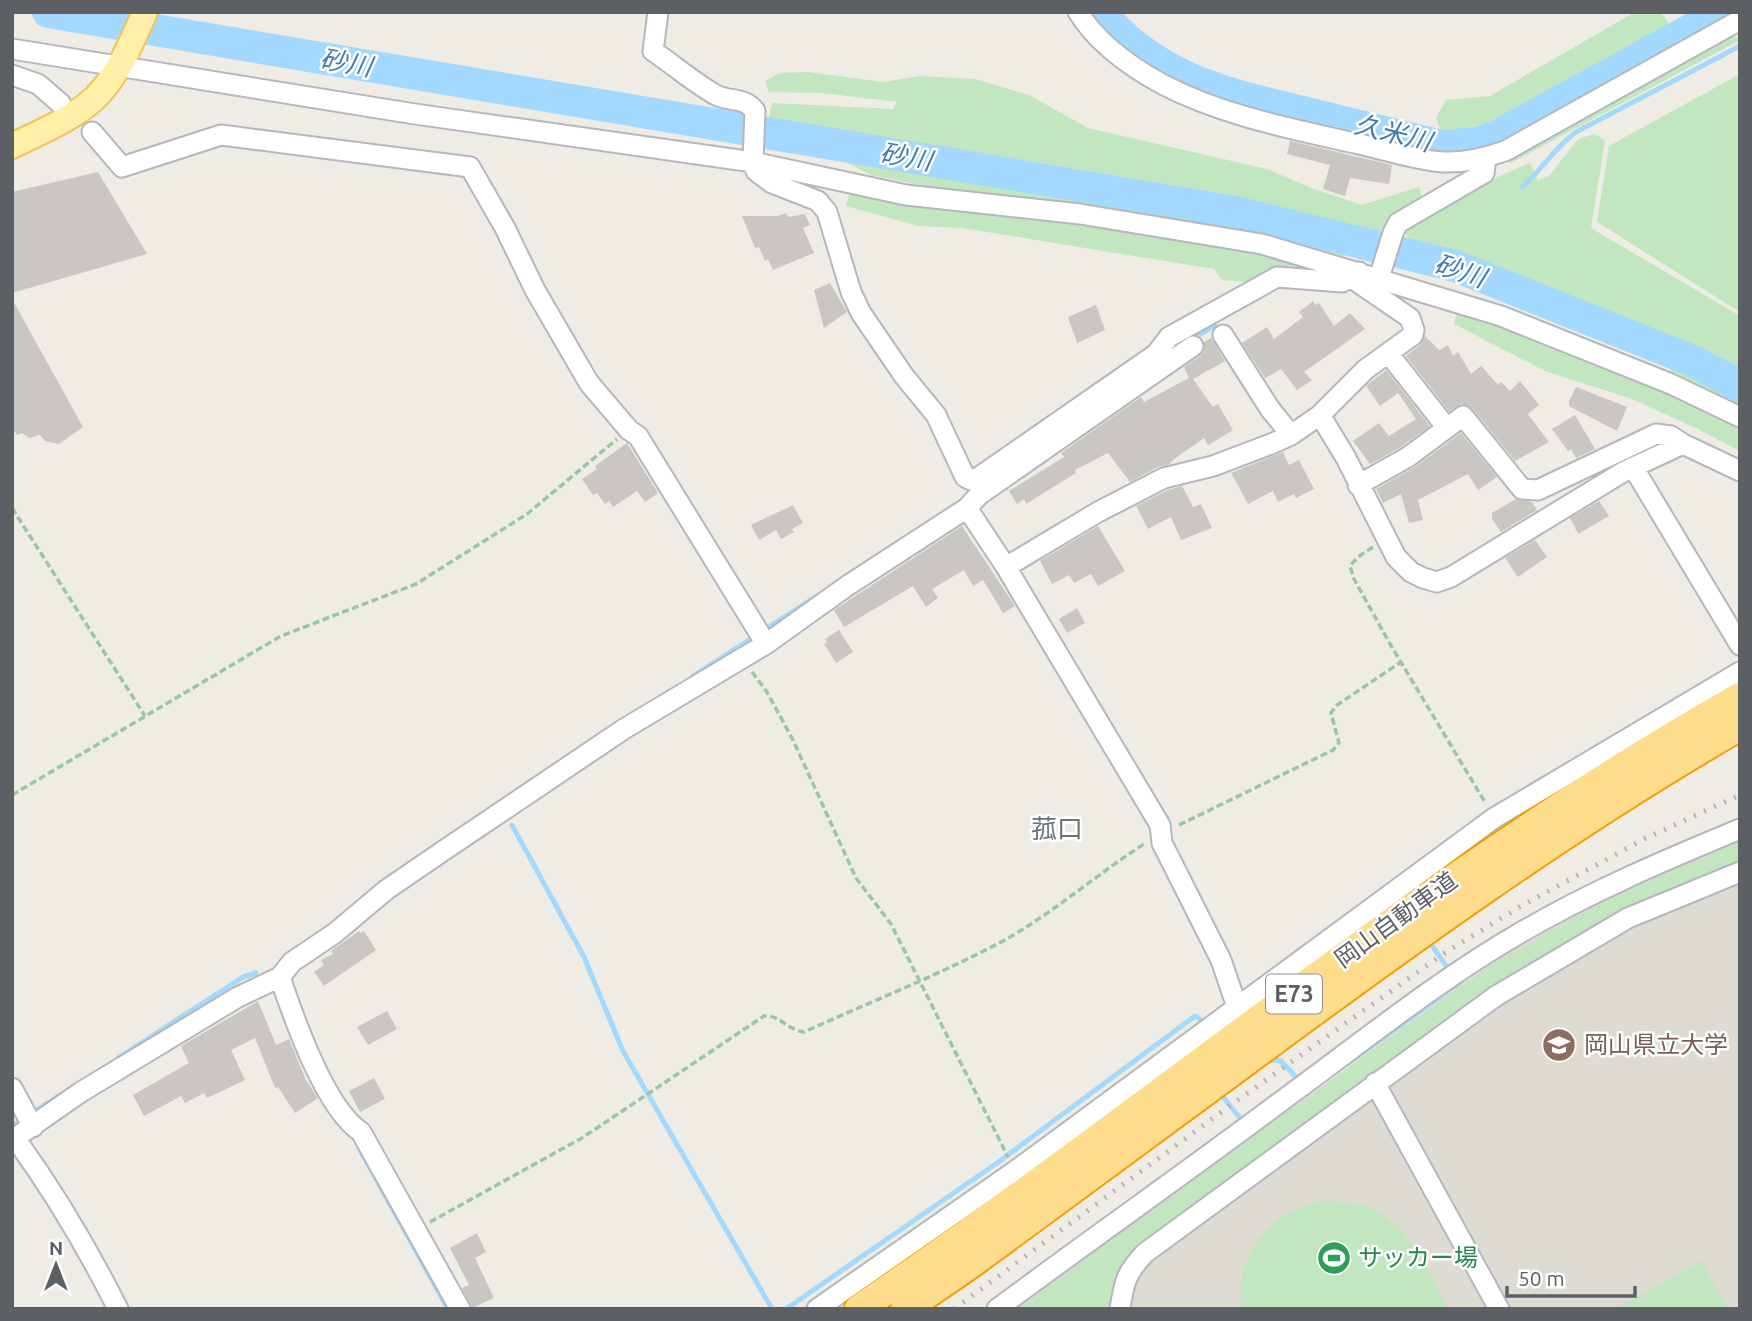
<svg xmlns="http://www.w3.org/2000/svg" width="1752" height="1321" font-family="Ubuntu,'Noto Sans JP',sans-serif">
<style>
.education{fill:#dedbd2}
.green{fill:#c1e6c0}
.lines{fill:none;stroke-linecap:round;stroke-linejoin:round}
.stream{stroke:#a3d9ff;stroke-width:5}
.river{stroke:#a3d9ff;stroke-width:32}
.building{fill:#cac6c1}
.minor-casing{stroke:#b4b7bb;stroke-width:23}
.major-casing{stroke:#f1c35a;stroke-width:28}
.highway-casing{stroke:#f2a000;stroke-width:32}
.path{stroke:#99c7a5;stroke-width:3.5;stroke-dasharray:7 3.5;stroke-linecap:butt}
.minor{stroke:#fff;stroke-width:19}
.major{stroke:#ffefa8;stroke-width:24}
.highway{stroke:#fddd8c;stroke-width:28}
.rail{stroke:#b3b4b4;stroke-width:5;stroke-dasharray:2 9;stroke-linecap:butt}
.labels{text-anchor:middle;stroke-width:5;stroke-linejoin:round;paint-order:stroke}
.shield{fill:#fff;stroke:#8d9092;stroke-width:2}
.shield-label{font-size:23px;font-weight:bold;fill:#5c6064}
.street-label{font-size:24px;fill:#5c6064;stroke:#fff}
.education-label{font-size:24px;fill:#785e54;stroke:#fff;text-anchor:start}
.leisure-label{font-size:24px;fill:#27864d;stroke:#fff;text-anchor:start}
.water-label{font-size:26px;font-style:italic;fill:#407ab1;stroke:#fff}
.neighbourhood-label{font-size:26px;fill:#6d7276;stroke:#fff}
</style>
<rect width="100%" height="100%" fill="#eeece4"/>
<!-- education -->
<path class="education" d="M1740,841V1309H1015L1496,960L1614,894Z"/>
<!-- green -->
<path class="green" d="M1635,12H1660L1673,29L1492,133L1460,137L1441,132L1436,118L1446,100L1490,96Z
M1734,36L1740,40L1511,163L1505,157L1633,86Z
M808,72L883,82L920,76L975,79L1029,95L1088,128L1267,169L1314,189L1362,205L1419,187L1422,199L1390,214L1377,237L1340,258L1077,207L915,184L871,175L768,121L772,103L893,109L897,102L822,93L769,92L765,81L780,73Z
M1740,74V312L1597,222L1609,146Z
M1594,134L1605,140L1591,228L1740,316V409L1670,371L1687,344L1553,288L1410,246L1405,230L1486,182L1530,163L1538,180L1549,176L1578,139Z
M850,191L1080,220L1266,251L1320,267L1314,273H1271L1246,282L1222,280L1214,269L962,228L918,226L846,206Z
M1457,311L1545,343L1594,366L1640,378L1740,427V451L1698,429L1632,399L1545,371L1454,324Z
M1740,842V867L1624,916L1149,1243L1108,1309H1018L1401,1029L1498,961L1614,896Z
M1323,1201C1399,1198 1418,1251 1449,1309H1241C1236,1252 1267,1213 1323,1201Z
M1702,1261L1728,1309H1615Z"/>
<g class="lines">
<!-- stream -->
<path class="stream" d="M1522,187C1542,170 1554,148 1576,132L1740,46
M1189,341L1215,325
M764,630L820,594
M693,676L755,636
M512,825L584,957L623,1051L772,1309
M1429,941L1451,973
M118,1058L243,977L256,973
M1263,1059L1281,1061L1300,1081
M1347,1064L1461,982
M1219,1092L1244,1123
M12,1126L57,1097
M359,1148L448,1309
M786,1309L997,1163L1195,1016L1201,1020"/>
<!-- river -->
<path class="river" d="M48,12L1236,212L1455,266L1693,361L1740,386
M1100,12C1158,80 1224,93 1307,113C1351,124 1396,135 1441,146L1479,143L1497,136L1723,12"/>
</g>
<!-- building -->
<path class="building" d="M1290,141L1392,165L1389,184L1350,178L1345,196L1323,189L1330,165L1287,154Z
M98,172L147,254L12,293V192Z
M786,213L788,217L805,214L810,225L803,228L814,253L773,270L768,259L765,261L759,247L755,248L742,216H777Z
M830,283L847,312L824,328L814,290Z
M12,299L83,427L59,444L45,441L40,435L29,438L22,433L17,435L12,428Z
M1313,301L1315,305L1319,303L1334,326L1350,313L1365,329L1304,372L1312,380L1297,390L1281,369L1265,378L1242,343L1267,327L1274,339L1303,317L1299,312Z
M1096,305L1105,330L1077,343L1068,317Z
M1425,336L1439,350L1448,345L1453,356L1458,352L1471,374L1481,366L1498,385L1501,382L1510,391L1520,381L1539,405L1528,414L1549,442L1515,461L1472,408L1461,404L1449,411L1406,356L1420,345Z
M1211,338L1225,361L1193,379L1213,407L1218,404L1233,430L1208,445L1204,438L1170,462L1171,464L1158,467L1130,482L1108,453L1075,470L1076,473L1026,504L1024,499L1017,504L1009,491L1064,457L1061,453L1141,397L1144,402L1189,378L1184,367L1200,356L1204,351V342Z
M1386,370L1430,426L1401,447L1370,464L1353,441L1379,423L1389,436L1416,419L1398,393L1380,406L1366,386Z
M1576,387L1627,407L1617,431L1569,406V401Z
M1575,415L1595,449L1576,458L1571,449L1568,451L1552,429Z
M1461,433L1497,477L1478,490L1468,474L1418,500L1423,520L1409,523L1401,494L1383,503L1376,489L1415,467Z
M627,443L658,493L645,502L637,491L613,507L609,501L605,504L597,493L593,495L582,479L597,469L595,466Z
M1283,452L1289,465L1299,460L1314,489L1296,498L1294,494L1278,502L1273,491L1248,504L1231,473Z
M1182,486L1193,507L1201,504L1212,528L1181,540L1171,517L1148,529L1136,506L1168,490Z
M1516,499L1532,502L1537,510L1501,532L1492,519V513Z
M1599,501L1609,516L1578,534L1570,518Z
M793,505L803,523L792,529L794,532L781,539L776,530L759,540L751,525Z
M962,526L1015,606L1003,613L983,580L973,586L964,570L932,589L938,598L926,607L913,586L844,627L834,610Z
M1098,526L1125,571L1098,586L1091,574L1074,583L1069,575L1052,584L1040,561Z
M1535,540L1547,557L1518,577L1505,558Z
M1077,608L1085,623L1067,633L1059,619Z
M839,630L853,652L836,663L824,644L827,642L825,639Z
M359,931L361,933L364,931L376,950L324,986L314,972L324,965L321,960L333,954L331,951Z
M258,1001L276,1045L289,1039L306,1080L318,1098L295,1113L278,1087L275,1088L255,1038L231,1050L245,1080L207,1098L204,1093L185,1103L181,1096L144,1116L133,1095L189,1063L181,1046Z
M387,1011L397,1029L368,1045L357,1027Z
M374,1078L385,1099L360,1112L349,1091Z
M477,1233L486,1252L475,1258L494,1298L472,1308L462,1288L469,1285L450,1248Z"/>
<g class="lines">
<!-- minor casing -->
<g class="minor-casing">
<path id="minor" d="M658,12L653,51C674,65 694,83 716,95C730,102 745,97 755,111L753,162L756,171L772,183L818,201L827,212L851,292L861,313L904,376L936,415L965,477L971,480L979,477L1156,354L1169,337L1277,277L1342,282L1359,272
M1078,12C1098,44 1129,66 1162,84C1223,116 1293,129 1359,144C1386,150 1415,160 1443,162C1464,163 1485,158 1505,151L1740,20
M12,49L415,114L753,162L906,195L1080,214L1262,244L1501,316L1671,384L1740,417
M12,75L38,84L61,104
M92,132L122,167L221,135L470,167L505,228L535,290L589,383L629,430L638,436L766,644
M1379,278L1393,233L1398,223L1484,173L1486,158
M1223,335L1270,409L1291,435
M1388,353L1447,428L1463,416L1522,489L1538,490L1656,434L1671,436L1683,444
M1320,415L1366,369L1413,335L1414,330L1410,318L1350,277
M1633,467L1740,645
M1358,485L1408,457L1447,428
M967,508L979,495L1193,346
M1006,567L1160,825L1162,843L1221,960L1237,1007
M280,977C294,1019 325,1108 361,1132L460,1309
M1375,1083L1499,1309
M12,1088L33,1127
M15,1138C54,1192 88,1249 118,1309
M12,1140L81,1092L238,997L280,977L292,962L335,933L386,890L443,851L624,729L766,644L847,586L967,508L1006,567L1098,512L1164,478L1213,466L1271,444L1291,435L1320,415L1346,458L1396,557L1411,572L1423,578L1437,582L1451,577L1623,472L1683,444L1740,471
M817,1309L1015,1171L1494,818L1740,672
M997,1309C1094,1237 1194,1167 1291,1094C1366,1039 1440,979 1520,933C1590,892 1665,860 1740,829
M1120,1309C1124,1282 1126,1273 1145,1253L1496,996L1628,918L1740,872"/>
</g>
<!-- major casing -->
<g class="major-casing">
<path id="major" d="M12,146C40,132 73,119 96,97C119,74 132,41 145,12"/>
</g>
<!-- highway casing -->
<g class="highway-casing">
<path id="highway" d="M859,1309C1155,1108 1428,873 1740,697
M905,1309L969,1265C1060,1198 1151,1132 1242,1064C1403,945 1565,827 1740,726"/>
</g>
<!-- path -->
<path class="path" d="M12,508L145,716
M1373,547L1358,557L1350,566L1354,579L1390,644L1486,804
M752,672L767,692L793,740L856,878L891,924L1008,1157
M12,795L281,636L416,584L527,514L617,439
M1179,825L1333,750L1339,743L1331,713L1337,705L1401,662
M430,1222L582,1138L764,1016C780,1015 786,1029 804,1032C870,1002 939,975 1003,941C1053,913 1096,875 1144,844"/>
<!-- minor -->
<use href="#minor" class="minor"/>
<!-- major -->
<use href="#major" class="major"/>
<!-- highway -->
<use href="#highway" class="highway"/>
<!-- rail -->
<path class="rail" d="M954,1309L1235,1102L1446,952L1523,905L1644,839L1740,795"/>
</g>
<!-- icons -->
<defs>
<g id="university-disc" transform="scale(1.75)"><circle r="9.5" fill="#8d6e63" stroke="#fff"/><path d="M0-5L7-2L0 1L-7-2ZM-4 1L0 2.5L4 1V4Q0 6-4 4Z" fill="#fff"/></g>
<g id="stadium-disc" transform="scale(1.75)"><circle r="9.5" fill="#2e9e5b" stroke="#fff"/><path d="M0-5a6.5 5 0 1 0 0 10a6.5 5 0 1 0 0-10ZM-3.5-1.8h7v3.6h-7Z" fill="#fff"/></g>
</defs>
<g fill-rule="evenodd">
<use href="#university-disc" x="1559" y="1045"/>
<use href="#stadium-disc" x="1334" y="1258"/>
</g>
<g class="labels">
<!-- shield labels -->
<rect class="shield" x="1266" y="974.5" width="56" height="39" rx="5"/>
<g class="shield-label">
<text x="1294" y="1002">E73</text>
</g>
<!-- street labels -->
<g class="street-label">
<text transform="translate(1396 920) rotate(-36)" y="8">岡山自動車道</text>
</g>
<!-- education labels -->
<g class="education-label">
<text x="1584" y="1053">岡山県立大学</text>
</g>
<!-- leisure labels -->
<g class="leisure-label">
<text x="1358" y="1266">サッカー場</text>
</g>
<!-- water labels -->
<g class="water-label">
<text transform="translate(346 63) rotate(10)" y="9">砂川</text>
<text transform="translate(1393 133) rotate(14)" y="9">久米川</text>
<text transform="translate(906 157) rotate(10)" y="9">砂川</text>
<text transform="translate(1460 271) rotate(18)" y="9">砂川</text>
</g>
<!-- neighbourhood labels -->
<g class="neighbourhood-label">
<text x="1057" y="838">菰口</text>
</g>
</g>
<!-- border -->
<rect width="1752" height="1321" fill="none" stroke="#5c6064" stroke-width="28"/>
<!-- north arrow -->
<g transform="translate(56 1265)" stroke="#ffffff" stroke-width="5" paint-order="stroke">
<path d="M0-5L12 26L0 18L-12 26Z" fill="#5c6064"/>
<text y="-10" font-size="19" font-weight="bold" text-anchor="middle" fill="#5c6064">N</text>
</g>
<!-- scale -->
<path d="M1507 1286v10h128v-10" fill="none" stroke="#5c6064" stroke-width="3.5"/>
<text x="1518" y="1286" font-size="21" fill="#5c6064" stroke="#ffffff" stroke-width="5" paint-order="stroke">50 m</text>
</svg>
